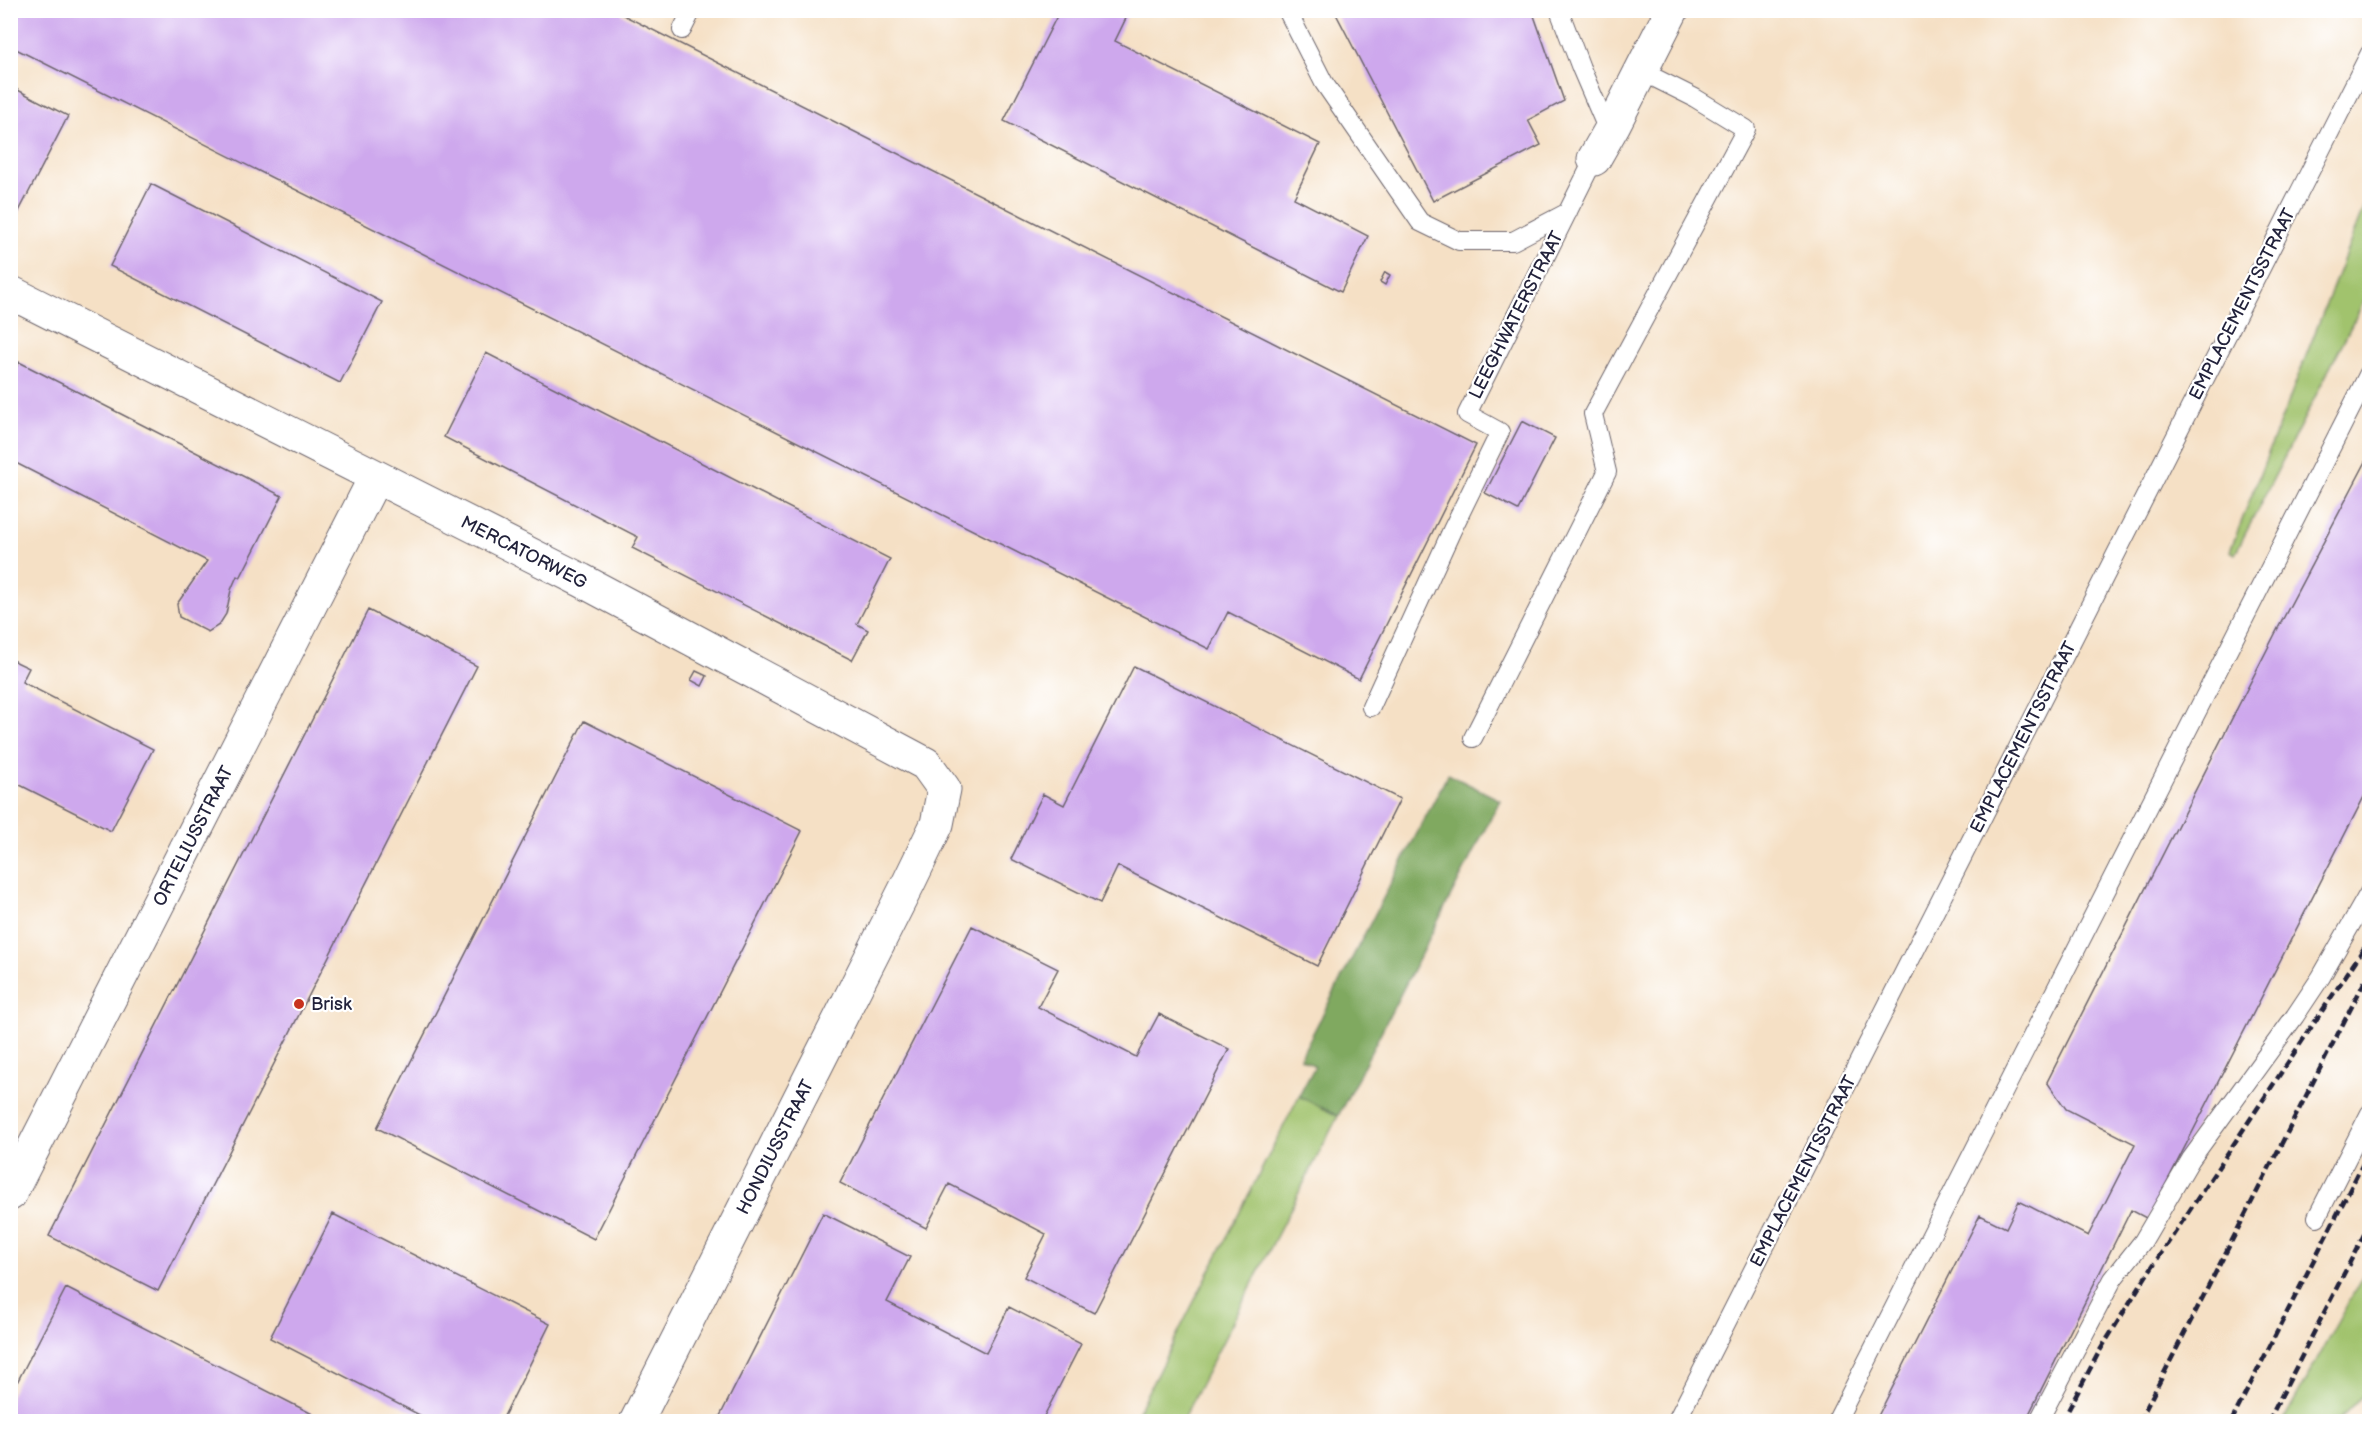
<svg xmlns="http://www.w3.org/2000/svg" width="2380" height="1432" font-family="'Balsamiq Sans',sans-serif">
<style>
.green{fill:#a1c36d;stroke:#627254;stroke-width:1.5}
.forest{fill:#80a960;stroke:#51664e;stroke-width:1.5}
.building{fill:#cea8ed}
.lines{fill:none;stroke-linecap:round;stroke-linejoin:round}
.lane-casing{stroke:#6c646b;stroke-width:20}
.street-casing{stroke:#6c646b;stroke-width:35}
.lane{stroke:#fff;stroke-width:18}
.street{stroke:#fff;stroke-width:33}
.rail{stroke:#22223b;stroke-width:4.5;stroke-dasharray:9 4.5;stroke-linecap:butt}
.poi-dot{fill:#c8321e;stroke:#fff;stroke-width:2}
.labels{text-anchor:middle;stroke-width:4.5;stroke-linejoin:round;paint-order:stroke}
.street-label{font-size:18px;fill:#22223b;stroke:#fff}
.poi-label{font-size:18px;fill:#22223b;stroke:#fff;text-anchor:start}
</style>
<rect width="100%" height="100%" fill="#fff"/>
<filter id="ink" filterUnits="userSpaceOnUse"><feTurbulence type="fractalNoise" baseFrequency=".0167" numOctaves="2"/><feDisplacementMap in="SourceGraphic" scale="12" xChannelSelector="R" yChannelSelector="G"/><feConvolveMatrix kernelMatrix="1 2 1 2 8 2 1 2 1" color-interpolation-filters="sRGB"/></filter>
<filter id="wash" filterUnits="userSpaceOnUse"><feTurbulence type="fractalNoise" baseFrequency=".008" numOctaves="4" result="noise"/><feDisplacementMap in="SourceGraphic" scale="24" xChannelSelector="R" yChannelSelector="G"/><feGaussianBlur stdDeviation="1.35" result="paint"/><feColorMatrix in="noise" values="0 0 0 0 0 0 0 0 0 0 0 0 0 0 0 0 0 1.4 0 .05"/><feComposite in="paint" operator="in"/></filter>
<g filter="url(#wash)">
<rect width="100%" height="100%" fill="#f5e0c5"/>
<!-- green -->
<path class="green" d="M2369,194V291L2235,554L2230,551Z
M1299,1096L1338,1116L1182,1421H1133Z
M2369,1265V1387L2339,1421H2283Z"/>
<!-- forest -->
<path class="forest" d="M1448,774L1500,800L1338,1116L1299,1096L1315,1066L1300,1058Z"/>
<g id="blocks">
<!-- building -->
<path class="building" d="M10,10H623L621,14L1476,445L1359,679L1228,612L1209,649L10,46Z
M1060,10H1130L1115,41L1320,144L1294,198L1368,236L1341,292L1004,121Z
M1334,10H1532L1564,101L1528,120L1541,145L1433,201Z
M10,86L68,116L16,217L10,214Z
M151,184L382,302L340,383L110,266Z
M1385,272L1390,275L1385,285L1380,282Z
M486,353L890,559L857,624L868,630L852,660L632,548L638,537L444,437Z
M19,362L282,496L240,578L237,576L231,590L226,614L219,625L208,632L179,617L177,604L207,561L10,460V379Z
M1522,421L1555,438L1518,510L1485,493Z
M2370,454V785L2148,1219L2131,1210L2025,1422H1875L1980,1215L2006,1228L2019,1201L2088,1236L2135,1144L2066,1109L2047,1082L2275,634Z
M368,610L477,666L158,1291L49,1236Z
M10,659L29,668L22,682L153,749L111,831L10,780Z
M1134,666L1400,799L1317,966L1118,866L1100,903L1011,859L1043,794L1064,805Z
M696,671L707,676L702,686L691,680Z
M584,721L802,831L594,1239L377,1128Z
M972,926L1058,969L1038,1007L1136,1057L1159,1014L1229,1049L1094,1313L1024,1277L1046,1234L949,1184L926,1228L840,1183Z
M823,1213L910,1257L887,1302L986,1353L1009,1307L1081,1344L1041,1422H717Z
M333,1214L550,1324L501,1422H433L270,1338Z
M66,1288L328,1422H10V1396Z"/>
</g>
</g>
<g filter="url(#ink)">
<use href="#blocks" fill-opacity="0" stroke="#6c646b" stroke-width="1.5"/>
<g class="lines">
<!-- lane casing -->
<g class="lane-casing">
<path id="lane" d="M1287,10L1324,83L1420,222L1459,241H1513L1568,212
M1559,10L1581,68L1609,133
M682,30L692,10
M1371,707L1452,530L1500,432L1467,414L1594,159
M1473,738L1607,472L1593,414L1746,129L1695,98L1641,71
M2317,1217L2370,1113
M1676,1422L2370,53
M1836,1422L2370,371
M2038,1422L2113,1279L2143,1241L2191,1159L2295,1016L2321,977L2370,891"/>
</g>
<!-- street casing -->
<g class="street-casing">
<path id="street" d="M1594,159L1614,124L1672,10
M10,292L581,580L926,764L944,789L937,824L909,882L636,1422
M10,1194L375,478"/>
</g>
<!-- lane -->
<use href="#lane" class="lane"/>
<!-- street -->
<use href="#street" class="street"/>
<!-- rail -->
<path class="rail" d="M2062,1422L2099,1352L2146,1276L2370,939
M2139,1422L2370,971
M2231,1422L2370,1150
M2268,1422L2370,1223
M2357,1422L2370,1408"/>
</g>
</g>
<!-- markers -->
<circle class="poi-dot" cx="299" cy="1004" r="6"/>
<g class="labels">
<!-- street labels -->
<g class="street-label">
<text transform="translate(2242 304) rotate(-63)" y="6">EMPLACEMENTSSTRAAT</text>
<text transform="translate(1516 315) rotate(-63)" y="6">LEEGHWATERSTRAAT</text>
<text transform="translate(524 552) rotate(27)" y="6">MERCATORWEG</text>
<text transform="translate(2023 737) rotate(-63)" y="6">EMPLACEMENTSSTRAAT</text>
<text transform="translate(193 836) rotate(-63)" y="6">ORTELIUSSTRAAT</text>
<text transform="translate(775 1147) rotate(-63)" y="6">HONDIUSSTRAAT</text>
<text transform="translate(1803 1171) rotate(-63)" y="6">EMPLACEMENTSSTRAAT</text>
</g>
<!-- poi labels -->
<g class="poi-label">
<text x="311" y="1010">Brisk</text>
</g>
</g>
<!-- margin -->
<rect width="2380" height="1432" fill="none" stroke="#fff" stroke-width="36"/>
</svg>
